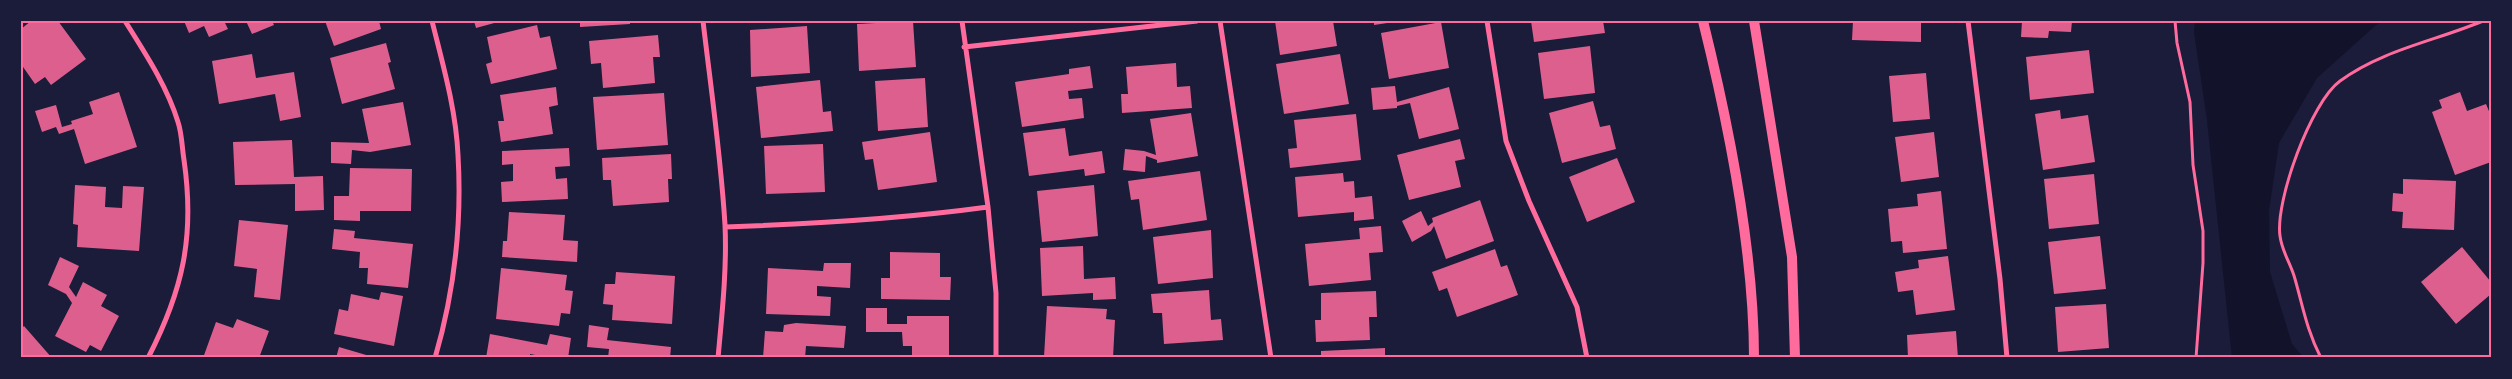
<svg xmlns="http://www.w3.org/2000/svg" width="2512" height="379" font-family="'Times New Roman',serif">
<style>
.water{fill:#12122b}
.building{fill:#dd5f8e}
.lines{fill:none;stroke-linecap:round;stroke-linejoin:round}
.path{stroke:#ff6b9d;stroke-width:3}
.minor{stroke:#ff6b9d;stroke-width:5}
.secondary{stroke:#ff6b9d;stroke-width:10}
.neatline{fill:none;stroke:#ff6b9d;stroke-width:2}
</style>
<rect width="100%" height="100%" fill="#1b1b3a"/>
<!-- water -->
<path class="water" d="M2195,21H2384L2376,25L2317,78L2279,143L2269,211L2270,272L2292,344L2304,358H2232L2207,120L2194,32Z"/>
<!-- building -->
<path class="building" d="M31,21H58L86,59L51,85L45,77L35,84L21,64V29Z
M184,21H224L228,29L209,37L204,26L189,33Z
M246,21H272L274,25L252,34Z
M325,21H379L381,29L334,46Z
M474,21H498V22L476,28Z
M580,21H630V24L580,27Z
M913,21L916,67L859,71L857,24Z
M1275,21H1333L1337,46L1280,55Z
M1374,21H1394V22L1374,25Z
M1531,21H1603L1605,33L1534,42Z
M1853,21H1921V42L1852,40Z
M2022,21H2072L2071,32L2049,31L2048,38L2021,37Z
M1441,22L1449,68L1389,79L1381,33Z
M537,25L540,38L550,36L557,69L491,84L486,64L492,62L487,37Z
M807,26L810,73L751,77L750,30Z
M658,35L660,57H653L655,83L603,88L601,63L591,64L589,41Z
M386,43L391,62L388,63L395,89L342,104L330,58Z
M1590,46L1595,93L1544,99L1538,53Z
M2089,50L2094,93L2030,100L2026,57Z
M252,54L256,78L294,72L301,117L280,121L275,94L219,104L212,61Z
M1340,54L1349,104L1284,114L1276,64Z
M1176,63L1177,87L1190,86L1192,108L1122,113L1121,94H1128L1126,67Z
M1090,66L1093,88L1068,91L1069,99L1082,98L1084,118L1022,127L1015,82L1069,74V69Z
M1926,73L1930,119L1893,122L1889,76Z
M925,78L928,127L878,131L875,81Z
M820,80L823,112L831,111L833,131L761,138L756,87Z
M1395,86L1397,102L1449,87L1459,129L1419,139L1410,103L1397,106V108L1373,110L1371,88Z
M556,87L558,105L549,107L553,134L501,142L498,121H504L500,95Z
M119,92L137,147L85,164L74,129L59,134L56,127L42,132L35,111L56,105L62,127L72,124L71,121L93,114L89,102Z
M2460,92L2467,111L2486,104L2491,116V162L2455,175L2432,112L2442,108L2439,100Z
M664,93L668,145L597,150L593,97Z
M1593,101L1600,127L1610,125L1616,149L1562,163L1549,113Z
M403,102L411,145L370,152L352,150L351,164L331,163V142L369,143L362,109Z
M2060,110L2061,119L2088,115L2095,162L2043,170L2035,114Z
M1191,113L1198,156L1157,163V160L1146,156L1145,172L1123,170L1125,149L1144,151L1156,155L1150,119Z
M1356,114L1361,160L1290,168L1288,149L1297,148L1294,120Z
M1065,128L1069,156L1102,151L1105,173L1085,176L1084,169L1029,176L1023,133Z
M930,132L937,182L878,190L873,159L865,160L862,142Z
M1934,132L1939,177L1901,182L1895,137Z
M1460,139L1465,159L1455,161L1461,187L1409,200L1397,155Z
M292,140L294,177L323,176L324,210L295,211V184L235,185L233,142Z
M823,144L825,192L766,194L764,146Z
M569,148L570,166L555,167L556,179L567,178L568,199L502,202L501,182L513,181V164L502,165V151Z
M671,154L672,179H668L669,202L613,206L611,180H603L602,158Z
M1617,158L1635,202L1587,222L1569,177Z
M350,168L412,169L411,211H360V221L334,220V196H349Z
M1200,171L1207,220L1143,230L1139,199L1131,200L1128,181Z
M1343,173L1344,182L1354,181L1355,198L1372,196L1374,219L1354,221V212L1298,217L1295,177Z
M2094,174L2099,224L2049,229L2044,179Z
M2403,179L2456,181L2454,230L2402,228L2403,212L2392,211L2393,193L2403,194Z
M75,185L106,187L105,207L122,208L123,186L144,187L139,251L77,247L78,225L73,224Z
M1094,185L1098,236L1042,242L1037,191Z
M1941,191L1947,249L1903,253L1902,241L1891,242L1888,209L1918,206L1917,194Z
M1480,200L1494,241L1446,259L1434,226L1431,231L1412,242L1402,221L1421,211L1428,226L1433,222L1432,218Z
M509,212L565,215L563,240L578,241L577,262L502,257L503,241H507Z
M239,220L288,225L280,300L254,297L257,269L234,266Z
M1381,226L1383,252L1369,253L1371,280L1309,286L1305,244L1360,239L1359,228Z
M334,229L355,231L354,238L413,244L408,288L367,284L368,268H359L360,252L332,249Z
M1211,230L1213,278L1158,284L1153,237Z
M2100,236L2106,289L2054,294L2048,242Z
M1083,246L1084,279L1115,277L1116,299L1093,300V293L1042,296L1040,248Z
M2462,247L2491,282V294L2456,324L2421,282Z
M1495,249L1501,267L1507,265L1518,295L1457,317L1447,288L1439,291L1432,272Z
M890,252L940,253V277H951L950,300L881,299V278H890Z
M1948,256L1955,310L1916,315L1913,290L1898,292L1895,272L1919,268L1918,260Z
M60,257L79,266L69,287L76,297L83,282L107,295L101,306L119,316L101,351L90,345L86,352L55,336L72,303L66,294L48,285Z
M824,263H851L850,288L817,286V296L831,297L830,316L766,314L768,268L823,271Z
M501,268L567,275L565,290L573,291L570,314L561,313L559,326L496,319Z
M616,272L675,276L672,324L612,320L613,305L603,304L605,284H615Z
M1209,290L1211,320L1221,319L1223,340L1164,344L1162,313H1153L1151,294Z
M1376,291L1377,317H1369L1370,340L1316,342L1315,320H1321V293Z
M381,292L403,296L394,346L334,334L339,309L348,311L351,294L379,300Z
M2106,304L2109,348L2058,352L2055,307Z
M1047,306L1107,309L1106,319L1115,320L1113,358L1044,357Z
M866,308H887V324H907V316H949V358H912V346H903L902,332H866Z
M237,319L269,331L259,358H203L216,322L233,328Z
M796,323L846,326L844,348L806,346L805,358H763L765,331L783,332L784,325Z
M589,325L609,328L607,340L671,347L670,358H608L609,349L587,347Z
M24,326L52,358H21V329Z
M1956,331L1958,358H1908L1907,335Z
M490,334L547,345L550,334L571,338L568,358H551L530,354V358H486Z
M339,347L373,357V358H336Z
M1385,348V358H1321V351Z"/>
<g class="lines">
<!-- path -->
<path class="path" d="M2175,21L2177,43L2190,102L2193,165L2203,231V263L2196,358
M2321,358C2307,331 2303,307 2295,279C2291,264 2282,252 2280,236C2275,201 2311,102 2340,81C2382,50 2435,41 2483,21"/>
<!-- minor -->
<path class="minor" d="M125,21C145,53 167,86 178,122C182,134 182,148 184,160C195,236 183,290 148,358
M432,21C443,65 456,110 458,155C462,223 454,293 435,358
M703,21C711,89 721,157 725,225C727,269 722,314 718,358
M962,21L988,207L996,293V358
M1220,21L1271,358
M1487,21L1506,141L1529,201L1577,307L1587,358
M1968,21L2000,279L2007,358
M964,47L1197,21
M725,227C813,224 900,219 988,207"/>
<!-- secondary -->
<path class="secondary" d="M1703,21C1729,126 1754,250 1754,358
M1754,21L1792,257L1795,358"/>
</g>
<!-- border -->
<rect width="2512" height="379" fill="none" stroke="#1b1b3a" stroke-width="45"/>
<rect x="22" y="22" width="2468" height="334" class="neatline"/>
</svg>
